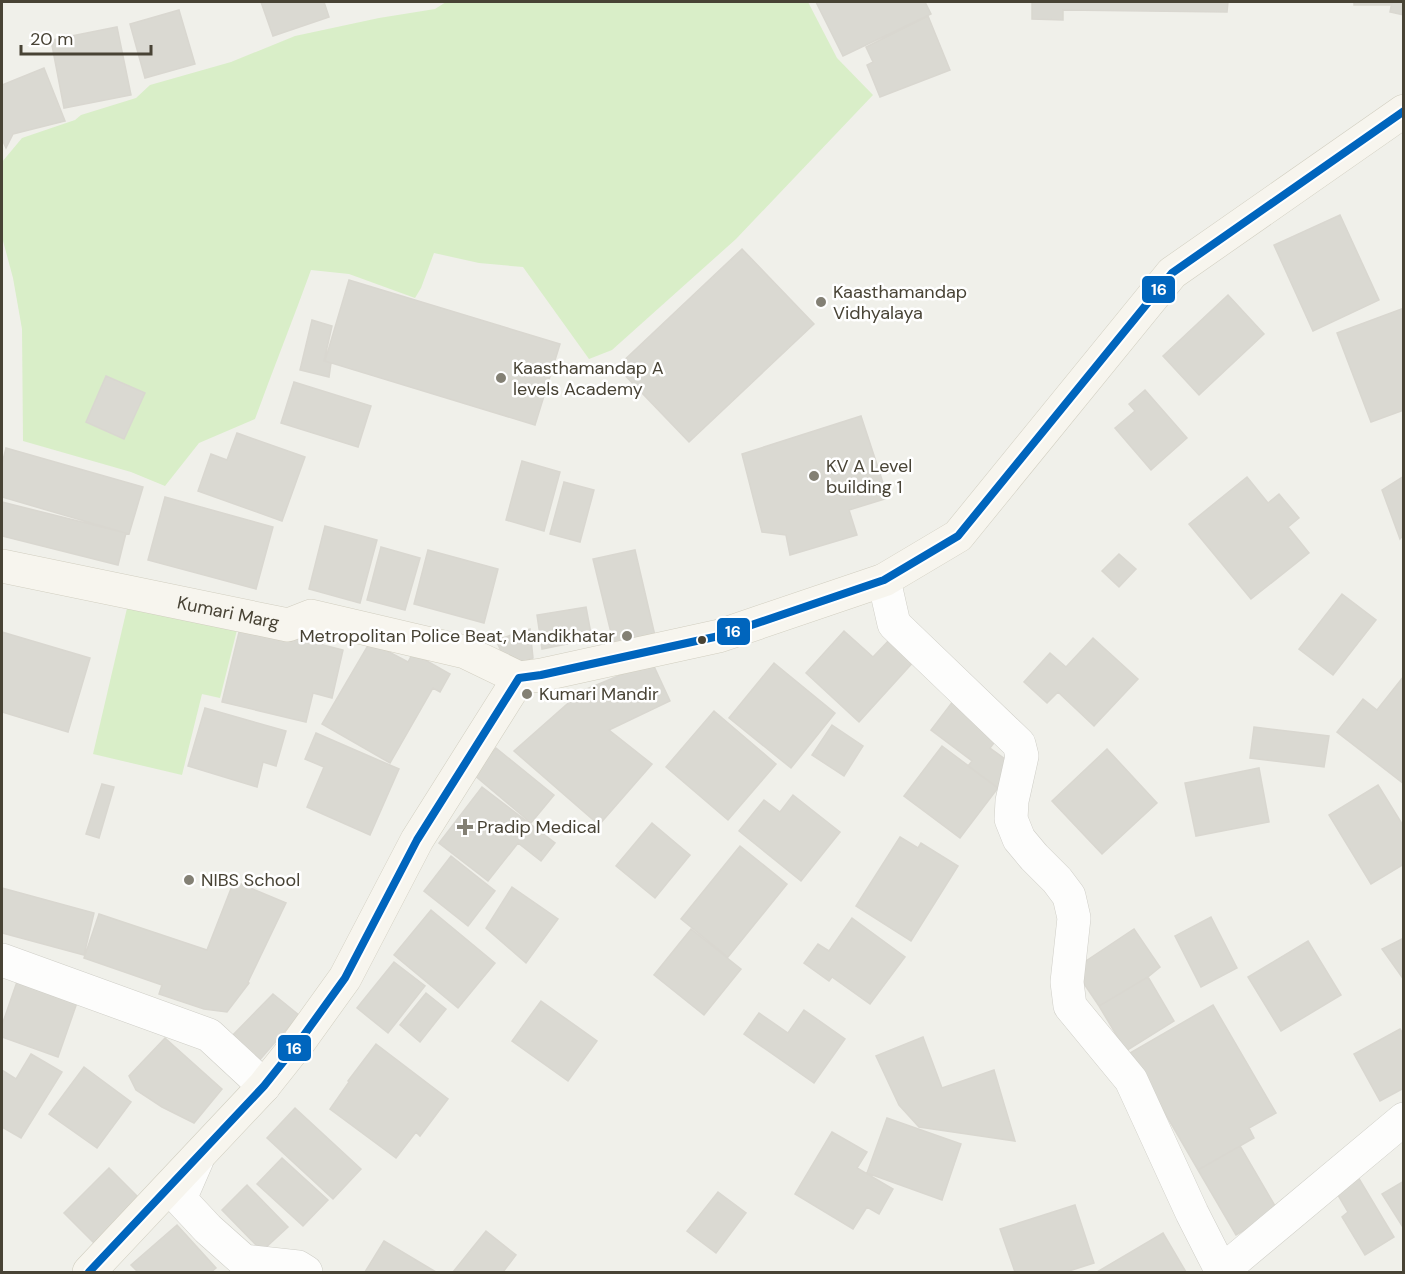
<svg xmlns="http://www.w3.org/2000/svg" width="1405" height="1274" font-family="'DM Sans',sans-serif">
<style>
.green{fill:#d9eec8}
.building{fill:#dad9d2;stroke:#d9d7d0;stroke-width:1.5}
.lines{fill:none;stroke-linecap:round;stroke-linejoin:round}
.street-casing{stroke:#cfcec7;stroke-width:34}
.secondary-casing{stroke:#d1cec0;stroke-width:34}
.street{stroke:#fdfdfc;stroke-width:33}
.secondary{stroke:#f7f5ee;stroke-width:33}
.bus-1-casing{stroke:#fff;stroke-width:12}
.bus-1{stroke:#0065bd;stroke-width:8}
.poi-dot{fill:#838074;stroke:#fff;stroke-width:2}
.bus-dot{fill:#484335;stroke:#fff;stroke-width:2}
.labels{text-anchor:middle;stroke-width:5;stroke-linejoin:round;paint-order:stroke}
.poi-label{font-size:18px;fill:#484335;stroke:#fff;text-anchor:start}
.street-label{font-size:18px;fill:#484335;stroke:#fff}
.line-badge{stroke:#fff;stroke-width:2}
.badge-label{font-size:16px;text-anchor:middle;font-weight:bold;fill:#fff}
</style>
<rect width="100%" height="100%" fill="#f0f0ea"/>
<!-- green -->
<path class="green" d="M446,2H808L837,58L873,95L736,239L612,350L589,359L523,267L479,263L434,253L421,288L415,298L349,274L311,270C293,320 273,369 255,419L199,443L165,486L131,472L23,441L22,329L13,278L2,237V162L22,138L75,120L81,115L136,98L150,85L231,62L295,36L379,18L435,9Z
M128,604L237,630L220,698L202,694L182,775L93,754Z"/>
<!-- building -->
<path class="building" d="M261,2H324L329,17L273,36Z
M816,2H925L931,14L843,56Z
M1032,2H1228L1227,12L1063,10V20L1032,19Z
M1354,2H1391V5H1354Z
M1392,2H1404V15L1390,12Z
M179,10L195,64L145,78L130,24Z
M928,16L950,70L880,97L867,65L873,62L866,47Z
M117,27L131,95L64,108L51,40Z
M44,68L65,121L13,134L6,148L2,139V85Z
M1340,215L1379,300L1313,331L1274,245Z
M742,249L814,324L689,442L617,367Z
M349,280L560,344L535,425L325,361Z
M1228,295L1264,334L1199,395L1163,356Z
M1404,308V410L1371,422L1337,333Z
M312,320L332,326L324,361L331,363L329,377L300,370Z
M106,376L145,393L124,439L86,422Z
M294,382L371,406L358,447L281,423Z
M1145,390L1187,438L1151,470L1115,428L1135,411L1129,404Z
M861,416L888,498L849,510L857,535L790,555L786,535L762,532L742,454Z
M237,433L305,457L282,521L198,491L211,454L227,460Z
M6,448L143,487L129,534L2,497V464Z
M522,461L560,472L544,531L506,520Z
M1404,476V534L1400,539L1382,490Z
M1247,477L1268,503L1279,494L1299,518L1288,527L1309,553L1251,599L1189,524Z
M564,482L594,490L580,542L550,534Z
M165,497L273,527L256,589L148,560Z
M2,502L126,533L118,565L2,536Z
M325,526L377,540L360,603L309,589Z
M381,547L420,558L405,610L367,600Z
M428,550L498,569L484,623L414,604Z
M635,550L656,640L615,649L593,559Z
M1119,554L1136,569L1119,587L1102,571Z
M1342,594L1376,620L1333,675L1299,649Z
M586,607L592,639L542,649L537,615Z
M241,624L343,650L332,698L313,693L306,722L222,702Z
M530,629L533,658L508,667L496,640Z
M844,631L873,657L892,637L916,659L859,722L806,673Z
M2,632L90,658L68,732L2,712Z
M1093,638L1138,679L1094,726L1058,692L1047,703L1024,682L1050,653L1066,667Z
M370,642L408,662L413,653L450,674L440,692L433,688L390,763L322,724Z
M652,662L670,701L609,730L652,764L599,825L514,751L582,691Z
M774,663L835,713L791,768L729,718Z
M1404,676V784L1337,732L1363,699L1377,710Z
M957,696L1004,730L990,748L1016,767L999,789L968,766L972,761L931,730Z
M205,708L286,731L276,766L263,762L257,787L188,766Z
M714,711L776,764L728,820L666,767Z
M832,725L863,746L844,776L812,755Z
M1254,727L1329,736L1324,767L1250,758Z
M316,733L399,769L370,835L307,807L324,767L305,759Z
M942,746L998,788L960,838L904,796Z
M496,748L554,795L531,823L474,775Z
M1107,749L1157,803L1102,854L1052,801Z
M1259,768L1269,822L1196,836L1185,783Z
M102,784L114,787L99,838L86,834Z
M1378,785L1404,827V864L1371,884L1329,815Z
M482,787L555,843L541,861L518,843L488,881L439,843Z
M793,795L840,832L801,881L739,831L764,800L780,812Z
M652,823L690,855L655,898L616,866Z
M900,837L918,848L921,843L958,866L911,941L856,906Z
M740,846L787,884L728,957L681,919Z
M451,856L495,891L468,926L424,891Z
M234,881L286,903L248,982L249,983L227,1012L204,1009L159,994L162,985L84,958L99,914L207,950Z
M512,887L558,919L526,963L486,928Z
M2,888L94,913L84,955L2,933Z
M431,910L495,963L458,1008L394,955Z
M1211,917L1237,968L1201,987L1175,936Z
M852,918L905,957L870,1004L832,977L829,981L804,963L818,944L829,951Z
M691,929L741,969L704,1015L654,975Z
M1134,929L1160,967L1148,977L1099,1006L1074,969Z
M1404,938V980L1382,949Z
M1308,941L1341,995L1281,1031L1248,977Z
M394,962L425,986L388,1033L357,1008Z
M19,976L79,997L58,1057L2,1037V1025Z
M1148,977L1174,1021L1126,1051L1099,1006Z
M426,993L446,1009L420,1042L400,1025Z
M273,994L299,1015L257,1063L229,1039Z
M541,1001L597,1041L568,1081L512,1041Z
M1213,1005L1276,1113L1249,1128L1254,1138L1198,1170L1130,1053Z
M804,1010L845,1039L814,1083L744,1034L759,1013L788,1033Z
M1400,1029L1404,1035V1088L1380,1101L1354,1054Z
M923,1037L942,1088L994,1070L1015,1141L919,1127L899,1105L876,1056Z
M165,1038L222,1089L194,1123L162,1107L136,1090L129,1076Z
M376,1044L448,1099L420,1136L416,1132L396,1158L330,1109L349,1082L348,1081Z
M31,1054L62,1072L21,1138L2,1127V1070L16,1079Z
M84,1067L131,1102L97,1148L49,1114Z
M295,1108L361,1169L333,1199L267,1138Z
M887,1118L961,1144L942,1200L867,1173Z
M832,1132L867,1152L857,1168L893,1189L879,1214L867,1207L853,1229L795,1194Z
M1240,1146L1278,1211L1236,1235L1198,1170Z
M282,1158L328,1200L303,1226L257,1184Z
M109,1168L140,1199L96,1245L64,1213Z
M1355,1172L1394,1237L1365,1255L1342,1217L1348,1212L1332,1185Z
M1404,1181V1229L1382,1194Z
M247,1185L288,1227L262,1251L222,1210Z
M718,1192L746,1213L716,1253L687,1231Z
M1075,1205L1094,1263L1066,1272H1015L1000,1229Z
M177,1225L216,1268L211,1272H138L131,1265Z
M486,1231L516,1255L503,1272H453Z
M1163,1233L1186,1272H1097Z
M384,1241L436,1272H365Z"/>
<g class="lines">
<!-- street casing -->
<g class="street-casing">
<path id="street" d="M884,580L894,624L1019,744L1022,756L1012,801L1011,819L1019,839L1034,857L1057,880L1069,896L1074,918L1067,982L1070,1006L1131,1080L1192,1213L1222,1272
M2,960L209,1035L264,1086
M197,1160L180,1199L208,1229L244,1261L298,1267L306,1272
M1221,1272L1404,1119"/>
</g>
<!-- secondary casing -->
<g class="secondary-casing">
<g id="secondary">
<path id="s1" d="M2,566L288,625L311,616L465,652L519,678"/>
<path d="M89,1272L264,1086L299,1042L345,978L417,840L519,678L541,675L719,636L884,580L958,536L1172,273L1404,111"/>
</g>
</g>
<!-- street -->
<use href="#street" class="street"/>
<!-- secondary -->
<use href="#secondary" class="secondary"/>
<!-- bus-1 casing -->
<g class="bus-1-casing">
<path id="bus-1" d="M89,1272L264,1086L299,1042L345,978L417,840L519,678L541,675L719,636L884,580L958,536L1172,273L1404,111"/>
</g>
<!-- bus-1 -->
<use href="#bus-1" class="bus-1"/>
</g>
<!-- markers -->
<g class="poi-dot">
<circle cx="821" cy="302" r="6"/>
<circle cx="501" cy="378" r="6"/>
<circle cx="814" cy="476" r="6"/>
<circle cx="627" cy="636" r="6"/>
<circle cx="527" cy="694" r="6"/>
<path d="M462 818h6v6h6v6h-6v6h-6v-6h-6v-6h6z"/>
<circle cx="189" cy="880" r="6"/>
</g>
<circle class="bus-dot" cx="702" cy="640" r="5"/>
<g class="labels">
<!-- poi labels -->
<g class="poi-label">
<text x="833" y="298">Kaasthamandap<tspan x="833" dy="21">Vidhyalaya</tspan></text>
<text x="513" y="374">Kaasthamandap A<tspan x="513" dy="21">levels Academy</tspan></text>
<text x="826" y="472">KV A Level<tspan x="826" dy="21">building 1</tspan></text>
<text x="615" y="642" text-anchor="end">Metropolitan Police Beat, Mandikhatar</text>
<text x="539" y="700">Kumari Mandir</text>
<text x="477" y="833">Pradip Medical</text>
<text x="201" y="886">NIBS School</text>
</g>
<!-- street labels -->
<g class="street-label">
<text dy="6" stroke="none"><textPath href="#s1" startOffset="231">Kumari Marg</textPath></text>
</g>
</g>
<g class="line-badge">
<rect x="1141" y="275" width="35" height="29" rx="6" fill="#0065bd"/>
<rect x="716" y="617" width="35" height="29" rx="6" fill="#0065bd"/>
<rect x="277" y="1034" width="35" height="28" rx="6" fill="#0065bd"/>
</g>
<g class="badge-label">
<text x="1159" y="295">16</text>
<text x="733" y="637">16</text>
<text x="294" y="1054">16</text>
</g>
<!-- border -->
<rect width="1405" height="1274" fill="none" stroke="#484335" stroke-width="6"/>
<!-- scale -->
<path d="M21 45v9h130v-9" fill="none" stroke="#484335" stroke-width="3"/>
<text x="30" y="45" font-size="18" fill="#484335" stroke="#ffffff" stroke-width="4.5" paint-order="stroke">20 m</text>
</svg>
